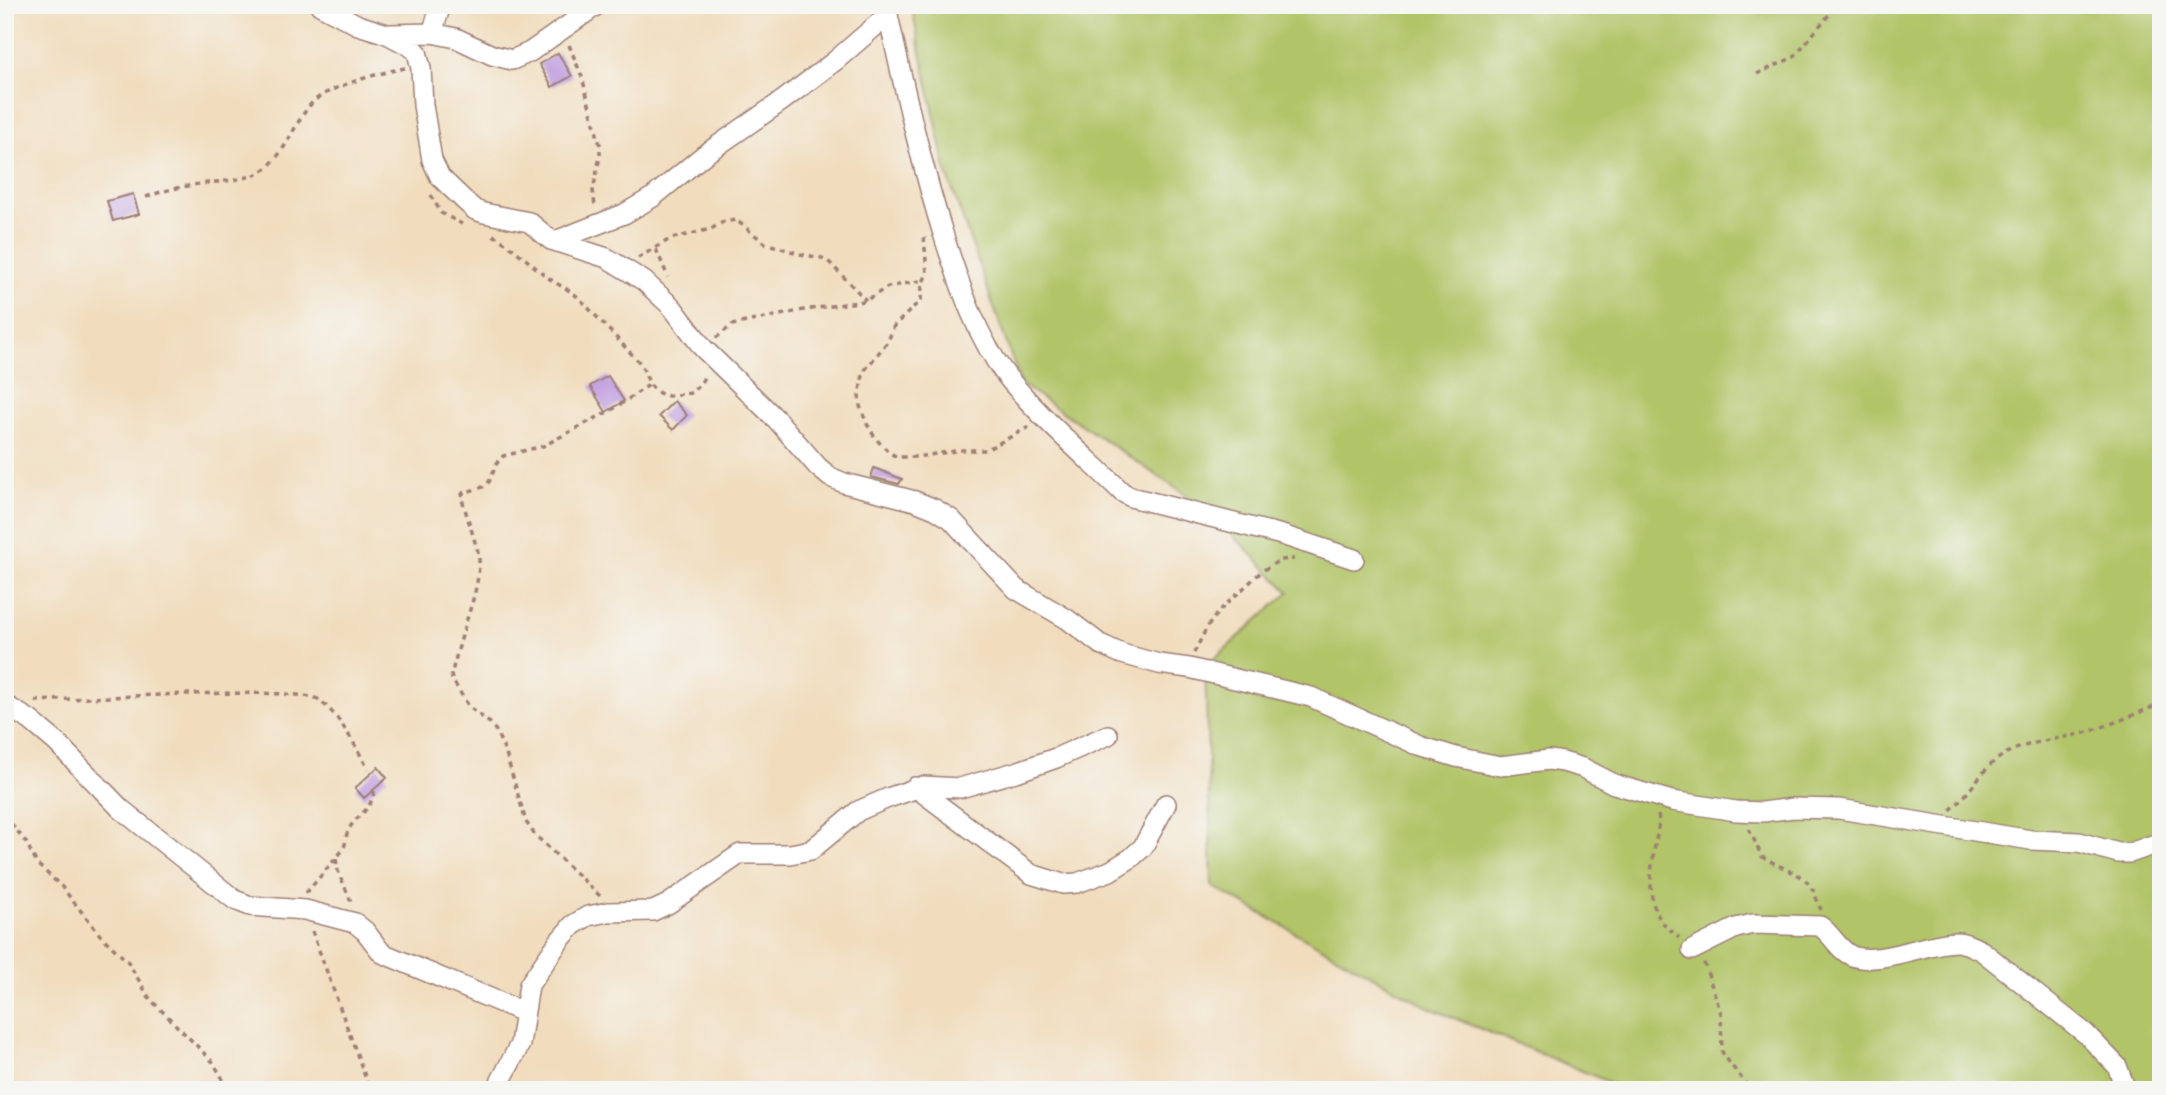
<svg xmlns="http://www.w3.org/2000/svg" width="2166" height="1095" font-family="'Playpen Sans',sans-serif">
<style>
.green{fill:#b1c467;stroke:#7e7249;stroke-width:2}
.building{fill:#bc96de}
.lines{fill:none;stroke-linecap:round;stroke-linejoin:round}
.minor-casing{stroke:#9e7e74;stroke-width:22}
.path{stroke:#9e7e74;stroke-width:3.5;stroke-dasharray:5 5;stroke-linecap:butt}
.minor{stroke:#fff;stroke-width:19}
</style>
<rect width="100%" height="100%" fill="#f6f6f2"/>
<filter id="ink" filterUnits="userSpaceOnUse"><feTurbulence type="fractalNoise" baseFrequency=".0143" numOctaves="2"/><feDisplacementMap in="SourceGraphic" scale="14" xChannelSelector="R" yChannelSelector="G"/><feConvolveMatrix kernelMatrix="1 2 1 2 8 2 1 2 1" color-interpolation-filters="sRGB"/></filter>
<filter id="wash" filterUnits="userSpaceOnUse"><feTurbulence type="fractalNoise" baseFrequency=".00686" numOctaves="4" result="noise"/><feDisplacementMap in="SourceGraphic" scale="28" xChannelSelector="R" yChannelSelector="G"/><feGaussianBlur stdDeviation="1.57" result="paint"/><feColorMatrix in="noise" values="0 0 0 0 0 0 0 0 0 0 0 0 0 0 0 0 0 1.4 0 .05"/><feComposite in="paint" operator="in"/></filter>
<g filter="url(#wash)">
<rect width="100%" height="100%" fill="#f1ddbe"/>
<!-- green -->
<path class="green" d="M911,5H2161V1090H1628L1428,1007L1212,886L1205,667L1289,592L1207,509L1021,384L947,174Z"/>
<g id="blocks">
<!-- building -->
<path class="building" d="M558,53L572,76L552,87L539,64Z
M133,194L139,214L113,221L107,201Z
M608,376L624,401L606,412L590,386Z
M674,401L687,415L673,430L659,416Z
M874,468L902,479L899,484L871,477Z
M378,767L387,778L364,798L355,788Z"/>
</g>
</g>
<g filter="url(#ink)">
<use href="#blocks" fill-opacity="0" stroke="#9e7e74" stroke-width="2"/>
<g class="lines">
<!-- minor casing -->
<g class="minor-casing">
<path id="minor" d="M320,5L358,25L387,34L410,46L417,52L421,68L423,105L432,160L440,177L466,202L475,210L484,213L529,222L551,240L607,258L644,281L672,307L703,348L777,420L818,467L830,477L844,483L915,501L935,509L951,519L1016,589L1067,619L1100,644L1122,654L1159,664L1189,668L1311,697L1420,746L1456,757L1500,766L1549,760L1563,762L1583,768L1614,784L1672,801L1736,811L1763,812L1793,808L1839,809L2031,840L2079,842L2118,853H2130L2161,842
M884,5L888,15C905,92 922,168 946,243C961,288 976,335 1005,374C1038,416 1083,454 1122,492L1131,497L1282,535L1354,559
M432,33L441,5
M391,34L432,33L456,38L492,55L512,60L530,52L597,5
M555,241L624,214L653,197L704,155L782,101L835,61L888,15
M5,705L30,720L56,742L121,809L235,900L250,906L305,910L355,923L365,931L382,953L523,1012
M915,787L1031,874L1063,884L1077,883L1110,871L1131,858L1143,847L1166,804
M1692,950L1736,928L1753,924L1820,926C1832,934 1838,950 1852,956C1877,966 1929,942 1956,942C1965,942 1974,947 1982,951L2086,1034L2117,1066L2126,1090
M496,1090L520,1044L529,985L560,940L573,925L588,916L608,912L653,911L668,904L740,854H790L811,850L858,811L888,798L923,786L960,788L1019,771L1056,758L1108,735"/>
</g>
<!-- path -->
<path class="path" d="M569,45L582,77L600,145V156L593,191L595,206
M1757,74L1794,57L1837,5
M431,195L441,213L462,224
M146,197C160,192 174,188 188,186C206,182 247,181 261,172C286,155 292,126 311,104C325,87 383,72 405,68
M493,235C514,247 531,265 550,279C560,286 570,290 579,298L641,364L650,385L659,393L668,396L691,393L701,383L705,375
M924,237L927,273L922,285L921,300L894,326L888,341L865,370L862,379L859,396L860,406L867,424L876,439L890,453L897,457H916L962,450H986L1029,427
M656,249L668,277
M638,258L670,239L711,229L723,222L736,220L765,243L800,254L822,258L827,260L866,300
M716,338L732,325L804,310L865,301L888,287L924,280
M1194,653L1206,629L1218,612L1262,571L1280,560L1294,559
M35,701C74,699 300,685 319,700C341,717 355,745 368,769
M1950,810C1970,796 1979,770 2002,756C2021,743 2057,739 2080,734C2107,727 2134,714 2161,704
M1658,815L1659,821C1655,852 1641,896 1663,923C1668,928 1674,933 1679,938
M5,816L26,842L37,864L61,886L100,935L128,962L150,999L213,1062L229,1090
M1749,829L1762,857L1804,878L1813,890L1821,910
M336,859L338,871L352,904
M306,893L342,851C347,844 345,835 349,829C358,813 371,812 374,791
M600,896L535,835L526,822L506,754L496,731L490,723L469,707L452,679L451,675C455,661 459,646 463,632C471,605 480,584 479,555L461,496L463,493L483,487L489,482L497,463L503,456L543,446L615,408L649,385
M312,931L370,1090
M1704,963L1721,1013L1722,1052L1731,1065L1751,1090"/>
<!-- minor -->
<use href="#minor" class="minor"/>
</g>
</g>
<!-- margin -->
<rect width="2166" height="1095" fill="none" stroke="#f6f6f2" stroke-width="28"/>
</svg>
